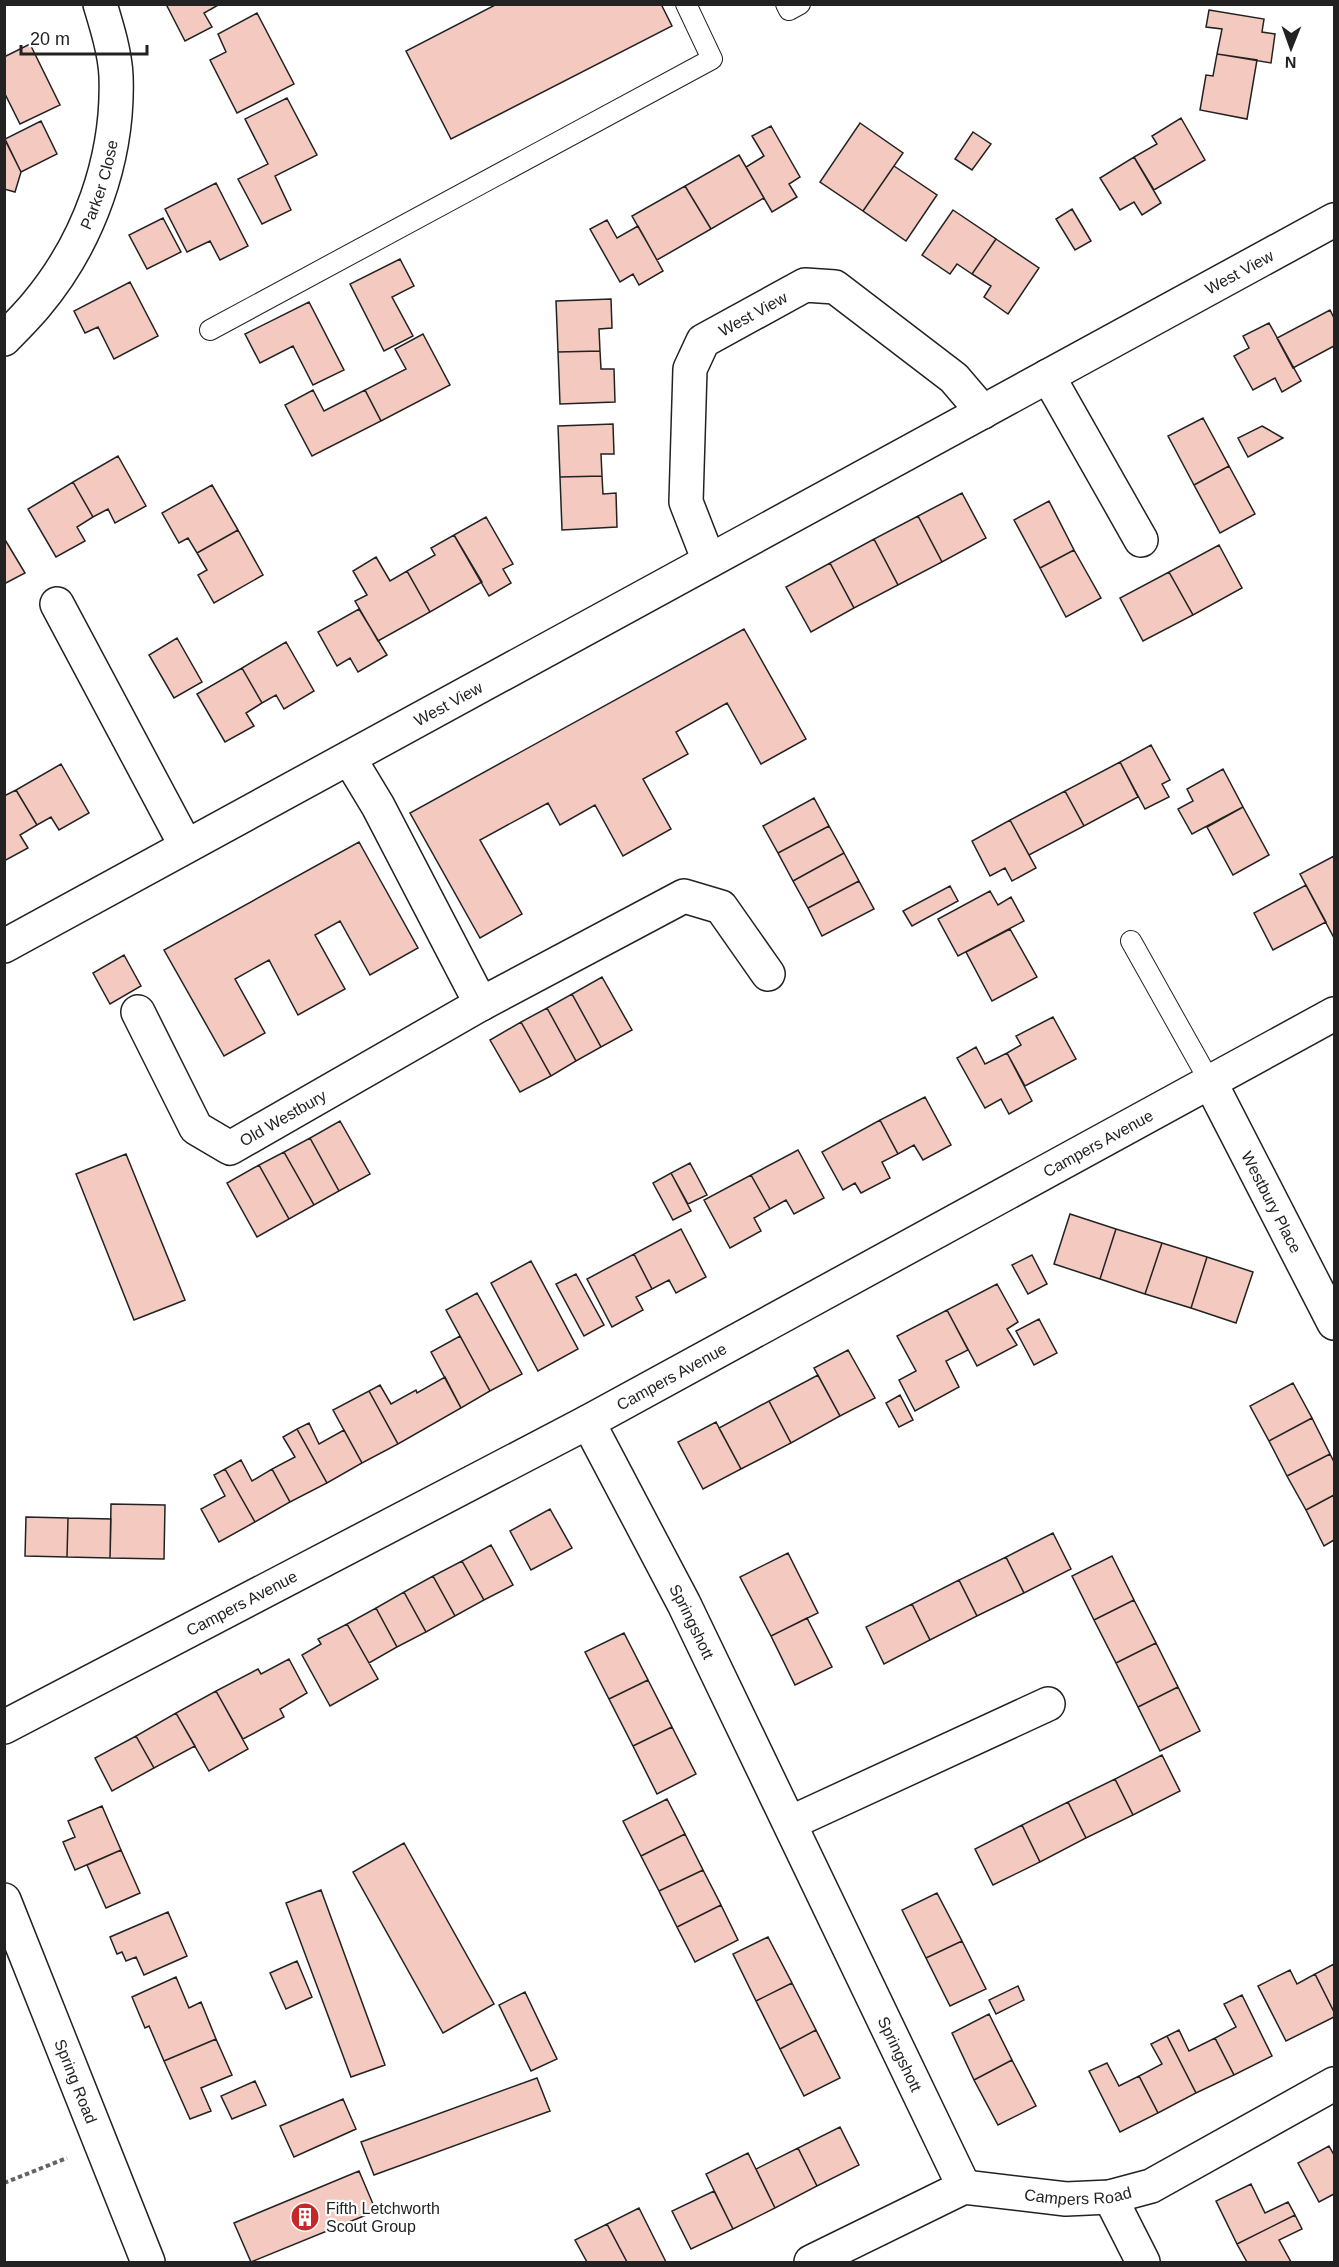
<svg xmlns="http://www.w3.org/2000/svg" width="1339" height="2267" font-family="Helvetica,sans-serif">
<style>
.building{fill:#f3c9c0;stroke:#222;stroke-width:1.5}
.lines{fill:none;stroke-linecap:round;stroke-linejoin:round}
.service-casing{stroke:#222;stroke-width:22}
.minor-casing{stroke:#222;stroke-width:36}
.path{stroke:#646464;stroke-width:4;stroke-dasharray:4.5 3;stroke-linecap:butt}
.service{stroke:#fff;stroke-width:20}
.minor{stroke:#fff;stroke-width:33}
.labels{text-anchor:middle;stroke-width:4.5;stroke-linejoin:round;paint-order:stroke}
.street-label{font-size:16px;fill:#222;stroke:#fff}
.poi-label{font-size:16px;fill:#222;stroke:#fff;text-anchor:start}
</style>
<rect width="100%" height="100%" fill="#fff"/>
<!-- building -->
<path class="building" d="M166,4H220L204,13L212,27L185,41Z
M497,4H661L672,26L451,139L406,51Z
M1209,10L1264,19L1262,32L1275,34L1271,63L1217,54L1222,29L1206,27Z
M257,13L294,84L237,113L210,60L226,52L218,34Z
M30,44L60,105L20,124L4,92V57Z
M1217,54L1257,60L1247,119L1200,110L1206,75L1213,76Z
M287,98L317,155L275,176L291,210L262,224L238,179L268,164L245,119Z
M1181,118L1205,160L1154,190L1134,157L1157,144L1152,136Z
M41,121L57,154L21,172L5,139Z
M860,123L903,153L863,211L820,182Z
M771,126L800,177L789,184L797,197L772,212L746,167L764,156L752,136Z
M973,132L991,144L972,170L955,159Z
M6,142L21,172L15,192L4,189V143Z
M739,155L764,198L711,229L685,186Z
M1134,157L1161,203L1142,215L1134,202L1120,210L1100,178Z
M894,166L937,195L906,241L863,211Z
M216,183L248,246L220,260L210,241L187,252L165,209Z
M685,186L711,229L657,260L632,216Z
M1072,209L1091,241L1075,250L1056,219Z
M953,210L996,239L972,274L957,264L950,274L922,255Z
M163,218L181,252L147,269L129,235Z
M607,220L617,238L638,226L663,271L639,285L633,274L620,282L590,229Z
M996,239L1039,268L1008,314L984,297L991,286L972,274Z
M400,259L414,286L392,297L413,336L384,351L350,284Z
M130,282L158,336L114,359L98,327L85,333L74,311Z
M611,299L612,328L599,329L600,351L558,352L556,301Z
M309,302L344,370L313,385L293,346L260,363L245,334Z
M1330,310L1334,318V346L1293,368L1277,338Z
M1269,323L1301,381L1282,392L1275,378L1253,390L1234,356L1249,348L1243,336Z
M423,334L450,385L381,421L365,390L406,369L395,349Z
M600,351L601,369H614L615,402L560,404L558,352Z
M313,390L324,411L365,390L381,421L312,456L285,405Z
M1203,418L1229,466L1194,485L1168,436Z
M613,424L614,454H601L602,476L560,477L558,426Z
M1262,426L1283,438L1248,457L1238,438Z
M118,456L146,506L115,523L108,509L93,517L73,482Z
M1229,466L1255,514L1220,533L1194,485Z
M602,476L603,494L616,493L617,527L562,530L560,477Z
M73,482L93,517L77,527L85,541L56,557L28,509Z
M212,485L238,530L197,553L188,538L179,543L162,513Z
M962,493L986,538L942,562L918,516Z
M1049,501L1074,550L1040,568L1014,520Z
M918,516L942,562L898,585L874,539Z
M486,517L513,564L503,569L511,583L489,596L454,535Z
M238,530L263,575L214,603L198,575L207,570L197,553Z
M454,535L482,582L430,612L407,571L435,555L431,548Z
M4,538L25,573L4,584Z
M874,539L898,585L854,608L830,563Z
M1219,545L1242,588L1193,615L1169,572Z
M1074,550L1101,598L1066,617L1040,568Z
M376,557L390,581L407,571L430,612L378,641L355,601L367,595L353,571Z
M830,563L854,608L811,632L786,587Z
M1169,572L1193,615L1143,641L1120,598Z
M359,609L387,655L358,672L350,658L337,666L318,632Z
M744,629L806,739L761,764L727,703L676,732L688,754L643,779L671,829L623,856L595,805L560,825L548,803L480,840L522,914L480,938L410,813Z
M177,638L202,682L174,698L149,655Z
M286,642L314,691L284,709L276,695L262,703L242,668Z
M242,668L262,703L246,713L254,726L225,742L197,694Z
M1151,745L1170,780L1162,784L1169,797L1145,809L1120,762Z
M1120,762L1138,797L1084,826L1065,791Z
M61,764L89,813L59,830L51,817L37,825L16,790Z
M1223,769L1243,807L1192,834L1178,809L1193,801L1187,789Z
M16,790L37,825L20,835L28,848L4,861V796Z
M1065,791L1084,826L1029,855L1010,820Z
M814,798L829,826L778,853L763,826Z
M1243,807L1269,855L1233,875L1207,827Z
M1010,820L1036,868L1012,881L1005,868L990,876L972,841Z
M829,826L844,853L793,881L778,853Z
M359,842L418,948L370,975L340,921L315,935L345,989L298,1015L269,960L235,979L265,1033L224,1056L164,950Z
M844,853L859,881L808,908L793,881Z
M1334,856V938L1300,874Z
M859,881L874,909L822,936L808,908Z
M1306,885L1326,922L1273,950L1254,913Z
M950,886L958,901L912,926L903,911Z
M990,891L998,905L1011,897L1024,921L958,956L938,919Z
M1010,929L1037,977L992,1001L966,952Z
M124,955L141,986L110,1004L93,973Z
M602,977L632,1030L601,1047L572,994Z
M572,994L601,1047L576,1061L547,1008Z
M547,1008L576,1061L551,1076L521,1022Z
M1053,1017L1076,1059L1025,1086L1007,1053L1021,1045L1016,1036Z
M521,1022L551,1076L520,1092L490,1040Z
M976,1047L985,1064L1007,1053L1032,1101L1009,1114L1001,1099L985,1108L957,1058Z
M925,1097L951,1145L923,1160L914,1145L898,1154L880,1120Z
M880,1120L898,1154L882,1162L890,1178L861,1193L855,1183L843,1190L822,1152Z
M340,1121L370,1174L339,1191L310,1138Z
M310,1138L339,1191L314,1205L284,1152Z
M798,1150L824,1198L794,1214L786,1200L770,1209L751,1175Z
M284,1152L314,1205L289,1219L259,1165Z
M126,1154L185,1300L134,1320L76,1174Z
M690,1163L707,1195L688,1204L671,1173Z
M259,1165L289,1219L257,1237L227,1183Z
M671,1173L691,1211L673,1220L653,1183Z
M751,1175L770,1209L754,1218L761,1231L730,1248L704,1200Z
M1070,1214L1116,1229L1100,1279L1054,1264Z
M681,1229L706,1277L676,1293L669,1280L652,1289L634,1254Z
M1116,1229L1162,1243L1145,1294L1100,1279Z
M1162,1243L1207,1257L1191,1308L1145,1294Z
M634,1254L652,1289L636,1297L643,1310L612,1327L587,1279Z
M1032,1255L1047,1284L1028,1294L1012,1265Z
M1207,1257L1253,1272L1236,1323L1191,1308Z
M531,1261L578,1349L538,1371L491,1283Z
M576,1274L604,1325L584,1336L556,1284Z
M997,1284L1018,1322L1007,1329L1017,1345L977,1366L947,1310Z
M477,1293L522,1374L490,1391L446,1310Z
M947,1310L968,1350L946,1361L959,1387L915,1411L899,1380L916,1371L897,1336Z
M1039,1319L1057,1353L1034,1365L1016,1331Z
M460,1336L490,1391L461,1408L431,1352Z
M848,1350L875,1398L840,1416L814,1368Z
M818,1375L840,1416L791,1443L769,1401Z
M445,1377L461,1408L398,1444L369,1391L380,1385L391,1404L416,1390L417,1393Z
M1293,1383L1312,1418L1269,1441L1250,1406Z
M369,1391L398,1444L362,1463L333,1410Z
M900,1395L913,1420L899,1427L886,1403Z
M769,1401L791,1443L741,1469L719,1428Z
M1312,1418L1330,1454L1287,1476L1269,1441Z
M716,1422L741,1469L703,1489L678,1442Z
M309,1423L319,1444L344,1430L362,1463L327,1483L297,1429Z
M297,1429L327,1483L290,1502L272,1469L295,1457L283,1437Z
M1330,1454L1334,1462V1495L1306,1510L1287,1476Z
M241,1460L252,1481L272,1469L290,1502L255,1522L225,1469Z
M225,1469L255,1522L219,1542L201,1509L225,1496L214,1475Z
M1334,1495V1540L1324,1546L1306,1510Z
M111,1504L165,1505L164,1559L110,1558Z
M550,1509L572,1548L531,1570L510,1531Z
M26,1517L68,1518L67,1557L25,1556Z
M68,1518L111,1519L110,1558L67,1557Z
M1053,1533L1071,1569L1024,1593L1006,1557Z
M491,1545L513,1585L484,1600L462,1561Z
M788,1553L818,1613L771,1636L740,1577Z
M1112,1556L1134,1600L1094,1620L1072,1576Z
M1006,1557L1024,1593L977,1616L959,1580Z
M462,1561L484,1600L455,1616L433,1576Z
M433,1576L455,1616L426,1632L404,1592Z
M959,1580L977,1616L930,1640L912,1604Z
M404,1592L426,1632L397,1647L376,1608Z
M1134,1600L1156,1643L1116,1663L1094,1620Z
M912,1604L930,1640L884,1664L866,1627Z
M376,1608L397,1647L369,1663L347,1624Z
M807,1618L832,1667L795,1685L771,1636Z
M347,1624L378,1679L330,1706L302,1655L321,1644L318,1639Z
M624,1633L648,1680L609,1699L585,1652Z
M1156,1643L1178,1687L1138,1707L1116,1663Z
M289,1659L307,1693L280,1709L284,1717L243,1739L216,1691L258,1669L261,1674Z
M648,1680L672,1727L633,1746L609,1699Z
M1178,1687L1200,1731L1160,1751L1138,1707Z
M216,1691L248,1749L209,1771L176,1713Z
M176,1713L195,1746L154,1768L136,1736Z
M672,1727L696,1774L657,1794L633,1746Z
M136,1736L154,1768L112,1791L95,1758Z
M1162,1755L1180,1791L1133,1815L1115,1779Z
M1115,1779L1133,1815L1086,1838L1068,1802Z
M667,1799L685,1834L641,1856L623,1821Z
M1068,1802L1086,1838L1040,1862L1022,1825Z
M102,1806L121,1850L75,1870L63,1842L75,1837L68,1821Z
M1022,1825L1040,1862L993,1885L975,1849Z
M685,1834L703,1870L659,1891L641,1856Z
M404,1843L494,2004L443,2033L353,1872Z
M121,1850L140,1893L106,1908L87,1865Z
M703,1870L721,1905L677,1927L659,1891Z
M321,1890L385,2065L351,2077L286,1903Z
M937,1893L962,1941L926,1958L902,1910Z
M721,1905L738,1940L695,1962L677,1927Z
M168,1912L187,1956L144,1975L136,1957L126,1961L122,1952L117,1954L110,1937Z
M768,1937L792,1983L756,2001L733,1954Z
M962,1941L986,1989L950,2006L926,1958Z
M297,1961L312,1997L286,2009L270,1973Z
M1334,1964V2012L1315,1974Z
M1290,1970L1297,1984L1315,1974L1334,2012V2017L1286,2041L1258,1986Z
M176,1977L189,2008L201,2002L216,2039L164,2061L149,2026L145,2028L132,1997Z
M792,1983L816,2030L780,2049L756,2001Z
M1018,1986L1024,2000L996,2014L989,2000Z
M525,1992L557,2059L531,2071L499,2005Z
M1242,1995L1272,2056L1234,2075L1215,2038L1236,2027L1224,2004Z
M989,2014L1012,2060L974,2080L952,2033Z
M816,2030L840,2078L804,2096L780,2049Z
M1179,2030L1189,2051L1215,2038L1234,2075L1196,2093L1167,2036Z
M1167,2036L1196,2093L1158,2113L1139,2076L1162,2064L1151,2044Z
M216,2039L232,2075L201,2088L211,2111L190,2119L164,2061Z
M1012,2060L1036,2106L998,2125L974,2080Z
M1107,2063L1119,2086L1139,2076L1158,2113L1120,2132L1089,2071Z
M537,2078L550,2111L374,2175L361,2142Z
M255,2081L266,2105L232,2119L221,2096Z
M343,2099L356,2129L294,2157L280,2126Z
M840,2127L859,2165L817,2186L798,2148Z
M1329,2146L1334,2155V2194L1319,2202L1298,2163Z
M798,2148L817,2186L775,2208L756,2169Z
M748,2153L775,2208L733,2229L706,2174Z
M359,2171L376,2211L251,2262L234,2223Z
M1251,2184L1265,2213L1288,2202L1295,2215L1237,2244L1216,2201Z
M714,2191L733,2229L691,2249L672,2211Z
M639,2208L666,2262H627L607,2224Z
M1295,2215L1302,2229L1279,2240L1291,2262H1247L1237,2244Z
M607,2224L627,2262H587L575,2240Z"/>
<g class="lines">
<!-- service casing -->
<g class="service-casing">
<path id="service" d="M786,4L789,10L800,4
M210,330L712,59L686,4
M1131,941L1210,1082"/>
</g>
<!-- minor casing -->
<g class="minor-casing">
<g id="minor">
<path id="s1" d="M4,339C15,328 26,317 36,305C89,242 119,158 116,76C115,53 107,27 100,4"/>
<path d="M1048,376L1141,540"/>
<path id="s2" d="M709,561L686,502L690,369L703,341L805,285L835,287L954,378L983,412"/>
<path d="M57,604L186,846"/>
<path d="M349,758L378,806L481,1004"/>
<path id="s3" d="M4,946L1334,220"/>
<path id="s4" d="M138,1012L196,1128L230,1148L481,1004L684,896L721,907L768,974"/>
<path id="s5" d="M1210,1082L1334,1323"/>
<path id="s6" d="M588,1422L684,1604L964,2187"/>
<path id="s7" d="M4,1727L588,1422L1334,1014"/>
<path d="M790,1823L1048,1704"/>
<path id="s8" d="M4,1900L148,2262"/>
<path d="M1110,2197L1143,2262"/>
<path id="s9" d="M811,2262L964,2187L1066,2199L1110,2197L1151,2186L1334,2084"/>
</g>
</g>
<!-- path -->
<path class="path" d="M4,2183L67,2158"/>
<!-- service -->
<use href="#service" class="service"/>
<!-- minor -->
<use href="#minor" class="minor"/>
</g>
<!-- icons -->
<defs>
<g id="building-disc" transform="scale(1.5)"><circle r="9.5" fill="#c62828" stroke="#fff"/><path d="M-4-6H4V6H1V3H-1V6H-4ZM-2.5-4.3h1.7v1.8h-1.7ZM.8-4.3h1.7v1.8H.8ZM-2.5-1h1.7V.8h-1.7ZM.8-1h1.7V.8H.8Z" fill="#fff"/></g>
</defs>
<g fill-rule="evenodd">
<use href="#building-disc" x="305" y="2217"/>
</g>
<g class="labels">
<!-- street labels -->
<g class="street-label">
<text dy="6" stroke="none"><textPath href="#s1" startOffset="184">Parker Close</textPath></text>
<text dy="6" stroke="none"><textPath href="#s3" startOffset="1407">West View</textPath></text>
<text dy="6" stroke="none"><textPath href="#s2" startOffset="284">West View</textPath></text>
<text dy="6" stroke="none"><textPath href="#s3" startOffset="506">West View</textPath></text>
<text dy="6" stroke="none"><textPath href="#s4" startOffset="230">Old Westbury</textPath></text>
<text dy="6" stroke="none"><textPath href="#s7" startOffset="1240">Campers Avenue</textPath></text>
<text dy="6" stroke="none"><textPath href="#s5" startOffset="135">Westbury Place</textPath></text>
<text dy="6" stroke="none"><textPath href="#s7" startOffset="754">Campers Avenue</textPath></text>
<text dy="6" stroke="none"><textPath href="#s7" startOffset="268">Campers Avenue</textPath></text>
<text dy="6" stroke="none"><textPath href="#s6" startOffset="225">Springshott</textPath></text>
<text dy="6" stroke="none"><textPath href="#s6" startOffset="705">Springshott</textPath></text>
<text dy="6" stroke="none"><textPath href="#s8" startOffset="195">Spring Road</textPath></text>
<text dy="6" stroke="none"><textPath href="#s9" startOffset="285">Campers Road</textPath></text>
</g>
<!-- poi labels -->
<g class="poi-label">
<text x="326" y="2214">Fifth Letchworth<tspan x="326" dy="18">Scout Group</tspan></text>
</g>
</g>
<!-- border -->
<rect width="1339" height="2267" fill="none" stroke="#222222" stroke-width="12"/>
<!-- north arrow -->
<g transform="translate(1291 48) rotate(181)" stroke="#ffffff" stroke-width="4.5" paint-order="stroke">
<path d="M0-4.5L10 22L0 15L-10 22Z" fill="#222222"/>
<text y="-9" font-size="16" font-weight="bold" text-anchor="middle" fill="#222222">N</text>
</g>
<!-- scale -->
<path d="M21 45v9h126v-9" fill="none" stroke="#222222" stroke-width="3"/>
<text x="30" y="45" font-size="18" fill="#222222" stroke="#ffffff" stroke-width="4.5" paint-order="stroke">20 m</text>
</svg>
